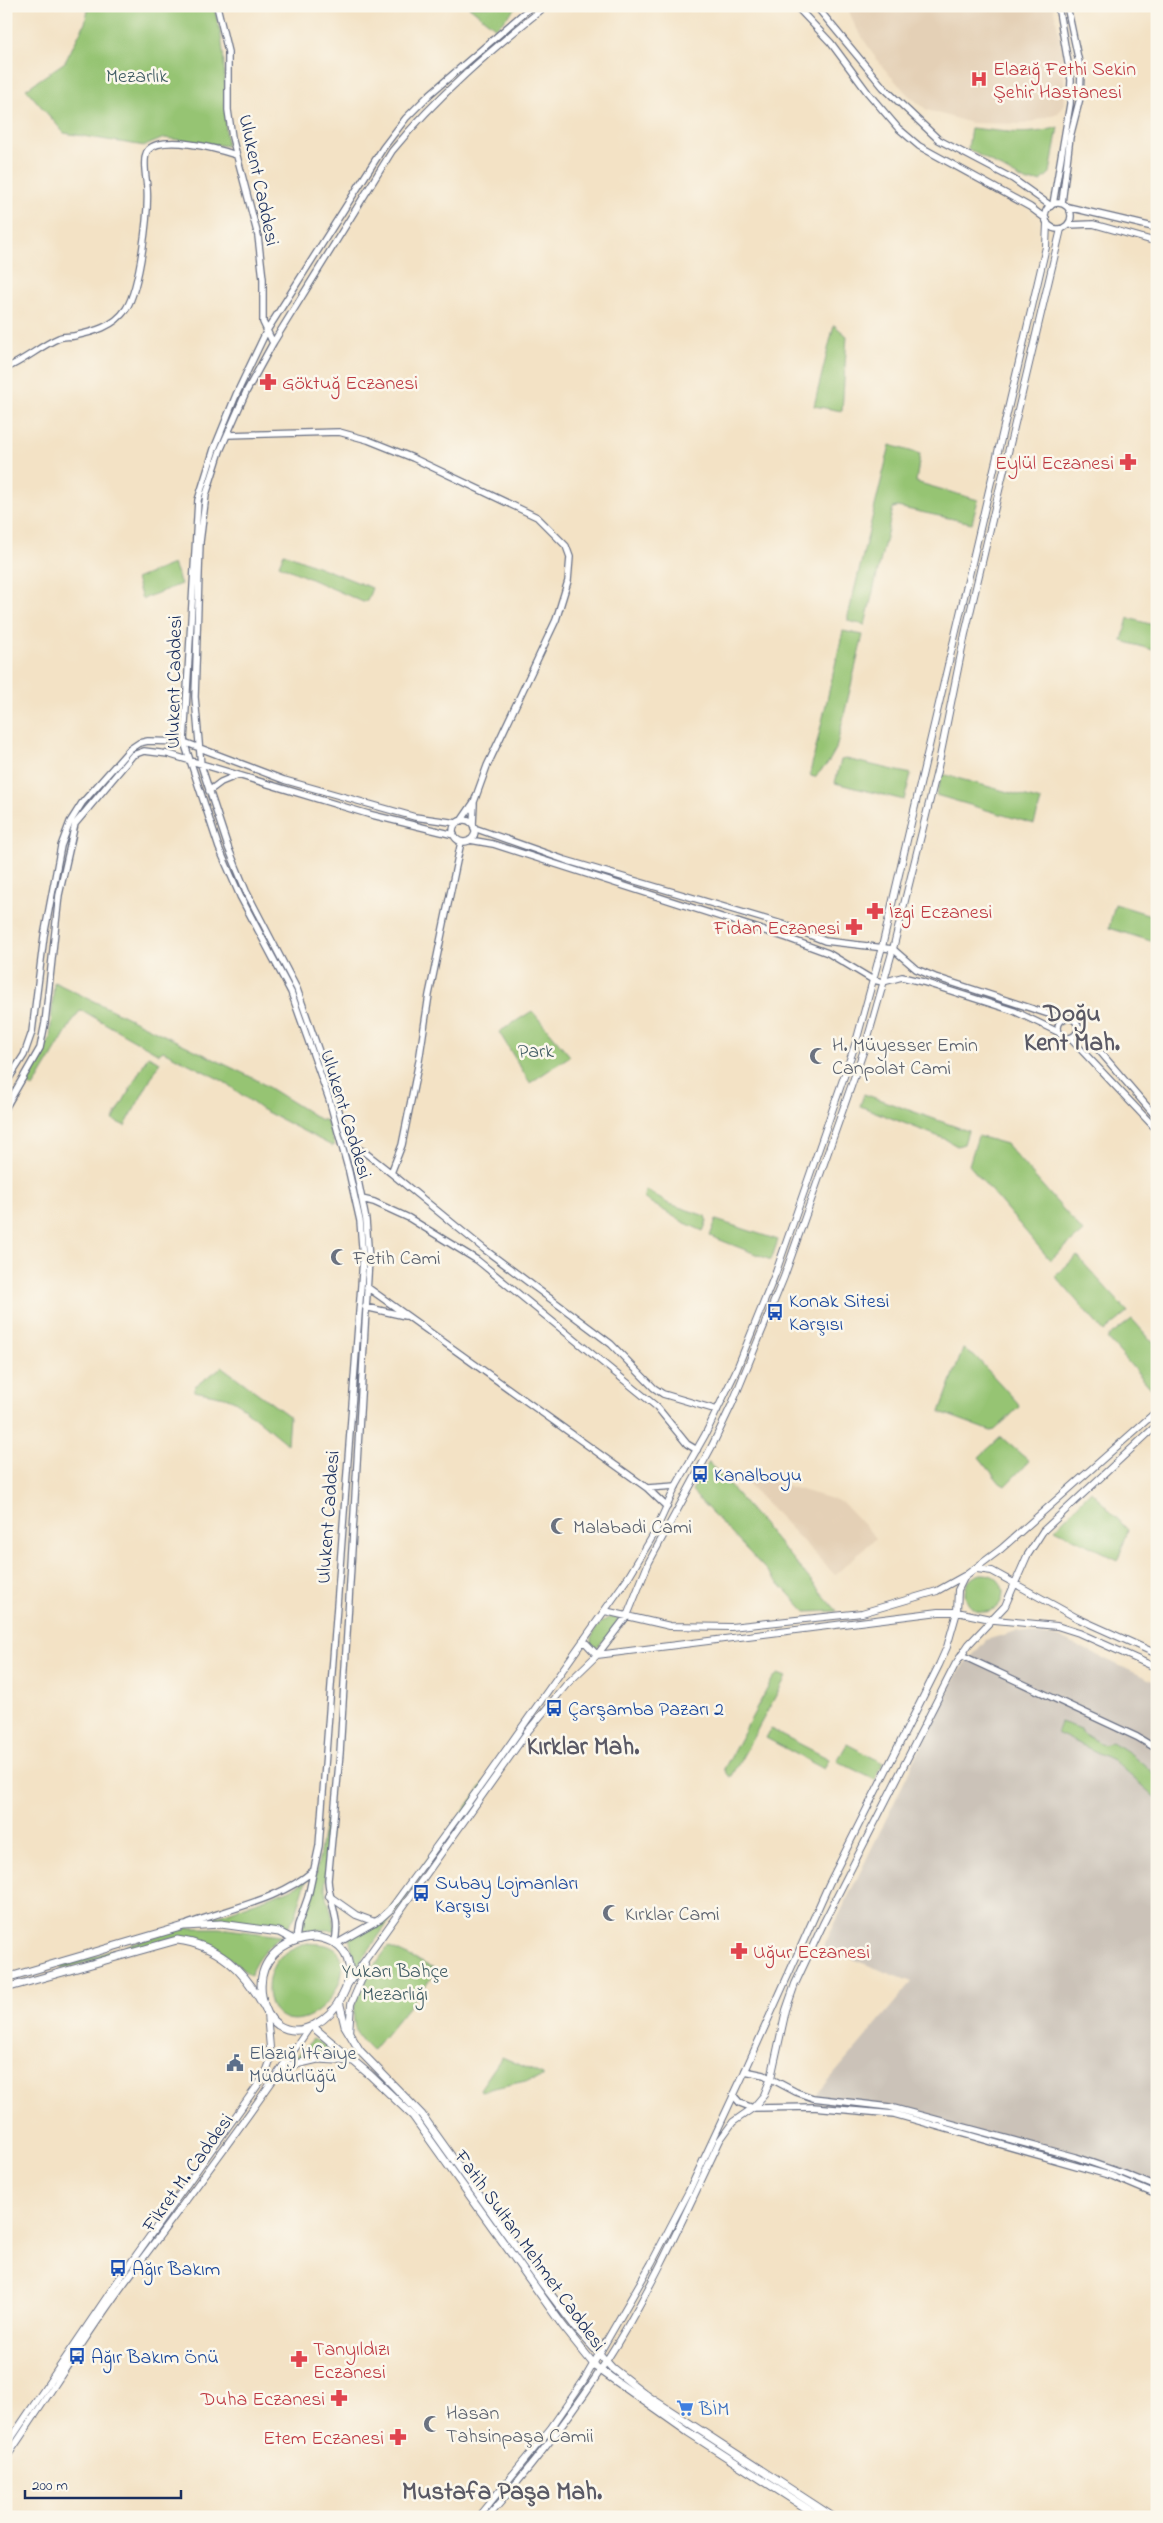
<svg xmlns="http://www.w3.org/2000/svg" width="1163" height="2523" font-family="'Indie Flower',sans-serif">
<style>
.built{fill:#e4d0b6}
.industrial{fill:#cbc2b8}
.green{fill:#96c473;stroke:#587a68}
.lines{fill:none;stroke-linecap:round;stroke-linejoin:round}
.tertiary-casing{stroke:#676e82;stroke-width:8}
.secondary-casing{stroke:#676e82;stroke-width:8}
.primary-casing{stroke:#676e82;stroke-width:9}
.tertiary{stroke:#fff;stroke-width:5.5}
.secondary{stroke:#fff;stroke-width:6}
.primary{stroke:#fff;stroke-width:7}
.labels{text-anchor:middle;stroke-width:5;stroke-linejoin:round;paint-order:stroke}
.health-label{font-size:20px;fill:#be3a42;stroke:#fbf7ec;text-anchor:start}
.park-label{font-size:20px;fill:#405c64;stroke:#fbf7ec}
.street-label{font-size:20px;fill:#1b2f5e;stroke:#fbf7ec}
.worship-label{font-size:20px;fill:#5b616d;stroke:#fbf7ec;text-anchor:start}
.transit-label{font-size:20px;fill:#164399;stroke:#fbf7ec;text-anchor:start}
.service-label{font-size:20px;fill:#4e5e75;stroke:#fbf7ec;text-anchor:start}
.shop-label{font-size:20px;fill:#366cbe;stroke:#fbf7ec;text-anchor:start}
.district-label{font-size:25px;font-weight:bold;fill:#5a5965;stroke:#fbf7ec}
</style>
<rect width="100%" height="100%" fill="#fbf7ec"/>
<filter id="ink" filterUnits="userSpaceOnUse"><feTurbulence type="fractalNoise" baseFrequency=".02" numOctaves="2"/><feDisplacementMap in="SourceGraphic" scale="10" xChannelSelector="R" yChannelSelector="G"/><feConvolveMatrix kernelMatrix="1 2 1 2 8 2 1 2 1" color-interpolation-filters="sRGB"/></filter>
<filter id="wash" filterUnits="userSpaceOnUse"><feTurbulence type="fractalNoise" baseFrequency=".0096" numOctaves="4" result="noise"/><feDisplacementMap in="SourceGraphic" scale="20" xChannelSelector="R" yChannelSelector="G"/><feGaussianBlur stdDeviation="1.12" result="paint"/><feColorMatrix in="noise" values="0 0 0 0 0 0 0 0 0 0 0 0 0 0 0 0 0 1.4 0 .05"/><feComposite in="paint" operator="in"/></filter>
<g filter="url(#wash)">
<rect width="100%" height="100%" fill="#f3e2c5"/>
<!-- built -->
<path class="built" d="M847,6H1053L1063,52L1065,103L1058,113L1025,124L971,123L927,110L908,95L879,63L855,26Z
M750,1475L842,1502L876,1538L835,1575L748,1484L746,1481Z"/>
<!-- industrial -->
<path class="industrial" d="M1016,1631L1060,1638L1157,1683V2191L1119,2174L881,2107L813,2099L912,1982L823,1948L958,1672L986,1640Z"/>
<!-- green -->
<path class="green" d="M89,6H213C230,52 222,98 227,146L164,138L145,146L64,133L26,89L65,62L85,23Z
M468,6H518L496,28Z
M1058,127L1050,173L1041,181L1027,182L968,149L971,128C1001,131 1029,137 1058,127Z
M834,325L847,336L842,411L814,406Z
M890,445L920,454L916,482L978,500L972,523L897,507L893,508L865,625L848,621V616Z
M284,553L372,588L367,601L363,602L279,565Z
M173,564L181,584L142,599L136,579Z
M1128,618L1157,626V651L1122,641Z
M843,631L863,635L836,749L828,763L815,777L811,776L810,773Z
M846,759L911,774L904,800L835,783L841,760Z
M942,774L1041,801L1034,824L936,795Z
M1115,904L1157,917V943L1109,928Z
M54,982L255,1079L321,1120H326L335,1145L332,1146L261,1109L223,1081L163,1051L159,1054L85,1012L80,1011L75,1017L33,1088L28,1084L50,1039Z
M532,1011L570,1056L530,1083L499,1032Z
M148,1056L160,1062L125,1126L113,1120Z
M864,1094L968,1131L964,1144L957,1146L945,1139L860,1106Z
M978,1136L1006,1144L1083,1232L1050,1260L969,1165Z
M646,1190L667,1203L705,1216L707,1222L703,1231L683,1222L643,1198Z
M716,1220L778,1240L771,1260L710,1236Z
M1077,1256L1128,1312L1104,1332L1055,1276Z
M1132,1319L1157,1347V1395L1107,1338Z
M963,1349L974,1355L1017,1402L1019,1407L995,1430L991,1431L940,1412Z
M222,1367L289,1416L287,1444L235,1401L225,1397L194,1391L195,1386Z
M1001,1437L1029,1461L1005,1486L1000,1483L979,1457Z
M709,1462L837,1611L806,1612L694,1494L692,1491Z
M1091,1491L1128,1530L1118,1560L1055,1529Z
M965 1593a19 19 0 1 1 38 0a19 19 0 1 1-38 0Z
M611,1617L619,1619L605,1639L596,1648L592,1643C591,1631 600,1621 611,1617Z
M778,1674L786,1677L732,1776H729L724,1769L773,1678Z
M1061,1722L1081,1729L1082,1733L1104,1745L1111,1742C1129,1750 1143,1764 1157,1776V1799L1113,1760L1057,1733Z
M771,1729L829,1759L824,1769L766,1738Z
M847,1744L883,1763L875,1780L837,1761Z
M490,1775L492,1776L356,1968L349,1937L382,1921Z
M326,1817L330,1822L325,1889L336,1930H300L313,1892Z
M306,1881L295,1917L286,1929L209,1919L288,1890Z
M183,1928H219L281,1936C269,1944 252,1961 251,1976C226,1954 205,1936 170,1938L62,1969L60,1967Z
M307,1943C316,1944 325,1943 333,1948C360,1962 325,2028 287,2019C262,2012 264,1973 280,1957C287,1951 298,1947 307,1943Z
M388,1947L434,1968L436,1973L372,2051C367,2046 360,2039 357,2033C344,2004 372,1969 388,1947Z
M313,2039L341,2054H315L294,2059Z
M502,2057L543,2075V2077L481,2091L480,2089Z"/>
</g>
<g filter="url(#ink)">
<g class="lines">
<!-- tertiary casing -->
<g class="tertiary-casing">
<path id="tertiary" d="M217,6L228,52V110L232,137L258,236L263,279V322L273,343
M796,6L831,43L868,93L898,128L919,146L1030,207L1046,219
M816,6L883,87L939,140L1013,179L1051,206
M1062,203L1070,137L1080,98L1081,72L1067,6
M1045 216a13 13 0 1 1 26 0a13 13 0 1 1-26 0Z
M1053,204L1070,104L1071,80L1058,6
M1068,207L1157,228
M1068,225L1093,224L1157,242
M6,368C25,360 42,345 59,338C63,336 69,337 74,336C93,332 114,327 126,309C140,288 149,212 147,187C146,177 142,157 148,150C163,134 218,149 236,155
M228,435L339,432L368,440L413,458L537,517L566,546L570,557L568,581L556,620L487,766L474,802L461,821
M209,791L221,782L238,775
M453 831a11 11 0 1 1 22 0a11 11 0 1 1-22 0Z
M473,825L474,804
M474,828L565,860L785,925L825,941L893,949L916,969L935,977L1064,1019
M470,840L493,844L787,938L828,953L873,980L883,982L902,977L923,982L1014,1011L1058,1032
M1058 1028a10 10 0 1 1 20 0a10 10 0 1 1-20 0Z
M1078,1026L1157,1118
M1070,1038L1157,1130
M6,1083L24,1055L32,1032L44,936L61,846L70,822L82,803L130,749L139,743L148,741L184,742L284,780L415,817L457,823
M6,1107L40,1048L45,1023L59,895L75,824L133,755L144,751L168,754L368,814L454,835
M348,1145L363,1151L391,1173L484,1249L611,1344L654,1388L663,1394L717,1410
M391,1173L402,1145L419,1061L429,995L461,842
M362,1199L374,1202L409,1218L477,1260L657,1407L687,1444L697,1450
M367,1287L647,1488L667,1507
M365,1307L405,1316
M647,1488L676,1486
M961,1655L1137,1737L1157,1749
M188,1924C230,1908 280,1900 314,1870
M296,1939L298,1925L308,1897L319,1846L363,1259L360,1221L349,1172L329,1099L291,992L240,896L219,848L184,742L198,500L214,449L236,395L266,332L383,148L406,118L430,94L532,6
M334,1943C342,1923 329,1902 328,1880L340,1753L369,1259L366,1220L356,1170L335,1097L297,989L246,891L228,847L201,765L195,697L200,542L206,495L220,451L246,392L273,343L392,151C437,96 491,50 546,6
M745,2071L764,2075L796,2092L813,2098L890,2107L1075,2157L1125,2174L1157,2187
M733,2095L740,2103L753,2108L813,2107L894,2114L1112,2176L1157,2195"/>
</g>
<!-- secondary casing -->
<g class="secondary-casing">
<path id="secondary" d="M977,1569L992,1571L1077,1618L1157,1654
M605,1611L670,1626L731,1627L862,1613L937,1591L964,1576
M583,1640L597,1655L939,1612H957L995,1620L1057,1626L1079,1633L1157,1668
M329,1896L356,1915L375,1922
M336,1944L380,1919L390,1910L479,1788L629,1576L654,1534L676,1486L705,1435L736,1371L776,1272L856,1042L882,947L1046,247L1047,223
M346,1987L528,1731L566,1685L597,1655L627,1616L649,1562L712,1446L732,1404L784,1277L866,1044L893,949L938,767L965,634L1061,229
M349,2033L351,2004L364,1974L365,1964
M6,2446L117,2282L265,2075L271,2059L267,2014
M6,2458C47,2399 84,2337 127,2279C189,2197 251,2114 309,2028
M478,2517L551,2428L584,2380L651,2264L688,2193L745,2071L829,1884L939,1665L947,1647L957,1612L958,1590L965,1576L1001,1549L1157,1411
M488,2517C530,2468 571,2417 605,2363C650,2293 685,2215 720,2140L733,2122L753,2108L764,2095L771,2078L786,2010L795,1984L824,1922L955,1665L969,1644L1005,1606L1027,1556L1043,1531L1157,1425"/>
</g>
<!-- primary casing -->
<g class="primary-casing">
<path id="primary" d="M315,1937C390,1948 325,2054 278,2025C268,2018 264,2008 262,1996C256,1961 282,1939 315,1937Z
M6,1978L184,1926L221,1924L279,1932L294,1940
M6,1988L177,1940C218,1945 244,1970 263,2005
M339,2001L345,2026L360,2051L422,2115L542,2283L577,2329L612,2368L649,2397L833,2517
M312,2026L370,2075L413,2116L563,2326L596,2367L688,2432L820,2517
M283,2067L318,2059L354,2061"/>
</g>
<!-- tertiary -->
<use href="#tertiary" class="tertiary"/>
<!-- secondary -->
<use href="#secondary" class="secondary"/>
<!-- primary -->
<use href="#primary" class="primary"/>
</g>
</g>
<!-- icons -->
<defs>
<g id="hospital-bare" transform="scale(1.35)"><path d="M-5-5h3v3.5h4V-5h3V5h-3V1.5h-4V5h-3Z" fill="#e0444e" stroke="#fbf7ec" stroke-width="2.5" paint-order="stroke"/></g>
<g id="pharmacy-bare" transform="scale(1.35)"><path d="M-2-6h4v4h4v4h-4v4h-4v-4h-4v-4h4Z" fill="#e0444e" stroke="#fbf7ec" stroke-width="2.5" paint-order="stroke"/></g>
<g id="mosque-bare" transform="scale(1.35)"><path d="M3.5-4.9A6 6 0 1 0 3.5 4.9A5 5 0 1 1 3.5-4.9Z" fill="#6b7280" stroke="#fbf7ec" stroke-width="2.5" paint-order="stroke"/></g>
<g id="bus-bare" transform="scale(1.35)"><path d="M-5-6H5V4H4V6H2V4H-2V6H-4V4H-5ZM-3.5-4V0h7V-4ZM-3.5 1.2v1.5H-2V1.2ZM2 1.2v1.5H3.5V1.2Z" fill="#1a4fb4" stroke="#fbf7ec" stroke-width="2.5" paint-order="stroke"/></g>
<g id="civic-bare" transform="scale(1.35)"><path d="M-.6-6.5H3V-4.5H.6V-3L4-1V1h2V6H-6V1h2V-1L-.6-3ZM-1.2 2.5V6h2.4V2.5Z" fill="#5c6f8a" stroke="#fbf7ec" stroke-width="2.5" paint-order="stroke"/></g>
<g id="supermarket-bare" transform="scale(1.35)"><path d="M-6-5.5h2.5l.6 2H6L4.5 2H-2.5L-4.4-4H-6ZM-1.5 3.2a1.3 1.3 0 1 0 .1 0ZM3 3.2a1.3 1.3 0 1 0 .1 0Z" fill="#3f7fe0" stroke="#fbf7ec" stroke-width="2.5" paint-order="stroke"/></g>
</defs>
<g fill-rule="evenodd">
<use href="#hospital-bare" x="979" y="79"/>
<use href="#pharmacy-bare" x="268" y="382"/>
<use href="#pharmacy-bare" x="1128" y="462"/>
<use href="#pharmacy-bare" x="875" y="911"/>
<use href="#pharmacy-bare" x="854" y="927"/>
<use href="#mosque-bare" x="818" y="1056"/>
<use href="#mosque-bare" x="339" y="1257"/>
<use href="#bus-bare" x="775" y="1312"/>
<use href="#bus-bare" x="700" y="1474"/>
<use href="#mosque-bare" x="559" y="1526"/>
<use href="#bus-bare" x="554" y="1708"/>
<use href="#bus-bare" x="421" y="1893"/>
<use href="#mosque-bare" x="611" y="1913"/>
<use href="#pharmacy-bare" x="739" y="1951"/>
<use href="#civic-bare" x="235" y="2063"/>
<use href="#bus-bare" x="118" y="2268"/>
<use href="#bus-bare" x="77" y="2356"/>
<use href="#pharmacy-bare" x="299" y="2359"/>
<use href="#pharmacy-bare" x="339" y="2398"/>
<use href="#supermarket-bare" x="685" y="2408"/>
<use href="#mosque-bare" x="432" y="2424"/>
<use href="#pharmacy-bare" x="398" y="2437"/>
</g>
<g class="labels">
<!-- health labels -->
<g class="health-label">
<text x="993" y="75">Elazığ Fethi Sekin<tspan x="993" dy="23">Şehir Hastanesi</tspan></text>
<text x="282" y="389">Göktuğ Eczanesi</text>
<text x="1114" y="469" text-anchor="end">Eylül Eczanesi</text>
<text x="889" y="918">İzgi Eczanesi</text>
<text x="840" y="934" text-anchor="end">Fidan Eczanesi</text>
<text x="753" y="1958">Uğur Eczanesi</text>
<text x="313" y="2355">Tanyıldızı<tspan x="313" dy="23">Eczanesi</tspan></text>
<text x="325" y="2405" text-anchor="end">Duha Eczanesi</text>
<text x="384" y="2444" text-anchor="end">Etem Eczanesi</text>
</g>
<!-- park labels -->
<g class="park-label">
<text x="137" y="82">Mezarlık</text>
<text x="536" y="1057">Park</text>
<text x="395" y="1977">Yukarı Bahçe<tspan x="395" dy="23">Mezarlığı</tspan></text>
</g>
<!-- street labels -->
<g class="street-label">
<text transform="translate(260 180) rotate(78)" y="7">Ulukent Caddesi</text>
<text transform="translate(173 682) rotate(-89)" y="7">Ulukent Caddesi</text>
<text transform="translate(347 1114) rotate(73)" y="7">Ulukent Caddesi</text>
<text transform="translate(327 1517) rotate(-86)" y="7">Ulukent Caddesi</text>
<text transform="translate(187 2172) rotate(-54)" y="7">Fikret M. Caddesi</text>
<text transform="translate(531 2250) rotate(54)" y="7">Fatih Sultan Mehmet Caddesi</text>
</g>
<!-- worship labels -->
<g class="worship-label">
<text x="832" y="1051">H. Müyesser Emin<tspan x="832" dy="23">Canpolat Cami</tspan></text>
<text x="353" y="1264">Fetih Cami</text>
<text x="573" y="1533">Malabadi Cami</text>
<text x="625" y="1920">Kırklar Cami</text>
<text x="446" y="2419">Hasan<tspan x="446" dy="23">Tahsinpaşa Camii</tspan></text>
</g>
<!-- transit labels -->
<g class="transit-label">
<text x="789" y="1307">Konak Sitesi<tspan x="789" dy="23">Karşısı</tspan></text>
<text x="714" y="1481">Kanalboyu</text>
<text x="568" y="1715">Çarşamba Pazarı 2</text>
<text x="435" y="1889">Subay Lojmanları<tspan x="435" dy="23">Karşısı</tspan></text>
<text x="132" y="2275">Ağır Bakım</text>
<text x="91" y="2363">Ağır Bakım Önü</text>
</g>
<!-- service labels -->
<g class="service-label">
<text x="249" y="2059">Elazığ İtfaiye<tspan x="249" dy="23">Müdürlüğü</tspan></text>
</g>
<!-- shop labels -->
<g class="shop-label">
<text x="699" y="2415">BİM</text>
</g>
<!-- district labels -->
<g class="district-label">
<text x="1072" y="1021">Doğu<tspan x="1072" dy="29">Kent Mah.</tspan></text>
<text x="583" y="1754">Kırklar Mah.</text>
<text x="502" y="2499">Mustafa Paşa Mah.</text>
</g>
</g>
<!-- margin -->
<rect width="1163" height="2523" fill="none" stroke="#fbf7ec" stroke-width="25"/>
<!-- scale -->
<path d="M25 2490v8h156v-8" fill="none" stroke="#1b2f5e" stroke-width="2.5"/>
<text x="32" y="2490" font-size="15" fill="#1b2f5e" stroke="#fbf7ec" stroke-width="4" paint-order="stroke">200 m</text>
</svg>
